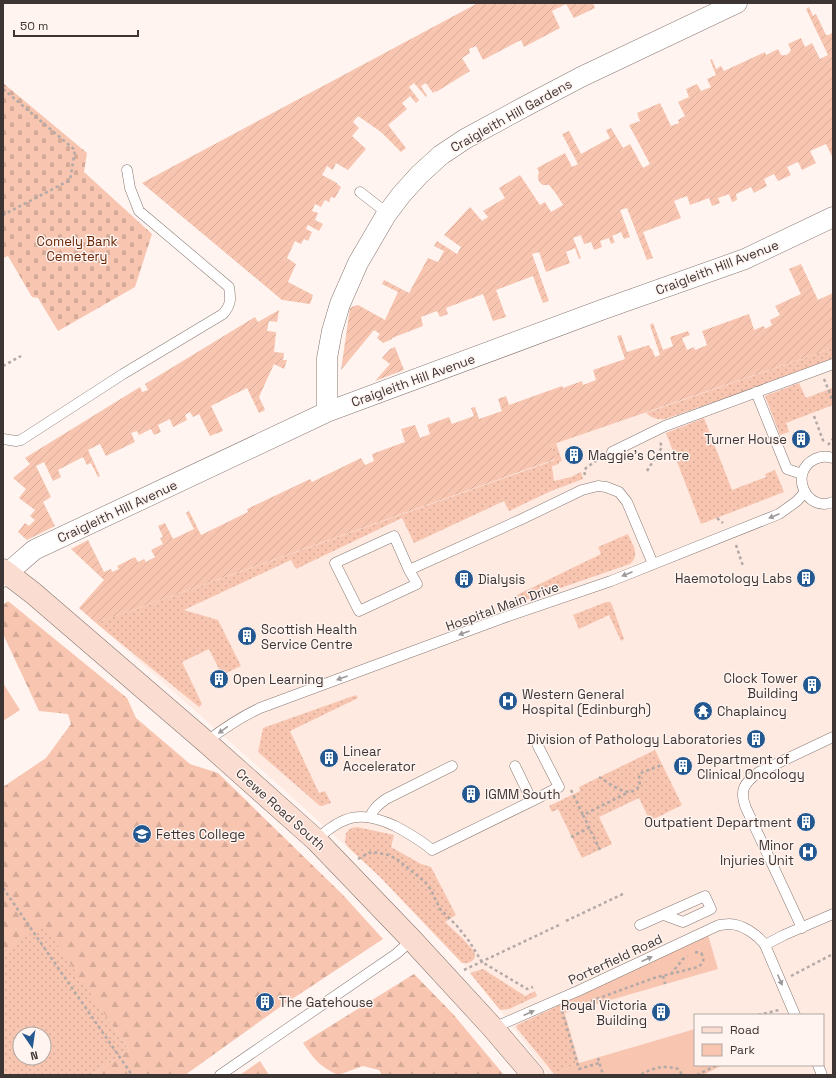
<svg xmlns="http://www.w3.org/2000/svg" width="836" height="1078" font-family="'Space Grotesk',sans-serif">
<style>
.built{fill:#ffeae2;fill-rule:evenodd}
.grass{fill:url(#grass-dots);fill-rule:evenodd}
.forest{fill:url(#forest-firs)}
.cemetery{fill:url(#cemetery-stones)}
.park{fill:#f7c5b0}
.garden{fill:url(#garden-furrows)}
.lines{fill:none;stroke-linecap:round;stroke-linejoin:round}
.lane-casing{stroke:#877872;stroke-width:11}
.street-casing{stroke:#877872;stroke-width:21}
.secondary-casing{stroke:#877872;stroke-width:23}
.path{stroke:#b3a9a6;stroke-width:2.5;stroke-dasharray:3 3;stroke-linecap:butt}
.lane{stroke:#fff;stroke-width:10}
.street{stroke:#fff;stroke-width:20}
.secondary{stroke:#fadcd0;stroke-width:22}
.oneway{fill:#9e9a99}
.labels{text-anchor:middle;stroke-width:3;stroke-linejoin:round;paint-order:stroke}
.street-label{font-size:13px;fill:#3c3533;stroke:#fff4f0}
.park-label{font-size:13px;fill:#682706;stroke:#fff4f0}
.poi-label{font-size:13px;fill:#3c3533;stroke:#fff4f0;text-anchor:start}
</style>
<defs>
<pattern id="grass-dots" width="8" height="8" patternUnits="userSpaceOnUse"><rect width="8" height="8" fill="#f7c5b0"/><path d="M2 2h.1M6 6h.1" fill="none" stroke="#d5aa98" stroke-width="1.8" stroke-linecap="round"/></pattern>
<pattern id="forest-firs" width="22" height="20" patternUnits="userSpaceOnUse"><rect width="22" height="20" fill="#f7c5b0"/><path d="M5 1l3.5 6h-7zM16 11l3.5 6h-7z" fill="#d5aa98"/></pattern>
<pattern id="cemetery-stones" width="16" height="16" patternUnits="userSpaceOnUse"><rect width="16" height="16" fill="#f7c5b0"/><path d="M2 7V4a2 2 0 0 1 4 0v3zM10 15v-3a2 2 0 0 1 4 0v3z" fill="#d5aa98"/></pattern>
<pattern id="garden-furrows" width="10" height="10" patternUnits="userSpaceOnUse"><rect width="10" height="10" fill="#f7c5b0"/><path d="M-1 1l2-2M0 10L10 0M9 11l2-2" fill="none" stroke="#d5aa98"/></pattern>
</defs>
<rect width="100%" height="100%" fill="#fff4f0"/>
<!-- built -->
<path class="built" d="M833,348V1075H548L505,1016L464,965L380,877L271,778L96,623L555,460L551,445ZM695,1015H823V1065H695Z"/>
<!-- grass -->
<path class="grass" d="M833,348V361L665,419C657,420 652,418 646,413Z
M799,383L806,398L832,388L833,392V405L786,423L789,432L780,435L765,396Z
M704,418L732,490L766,477L765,474L775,470L784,492L701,524L666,433Z
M556,443L562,461L559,462V464L552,466L554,481L571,477L581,472L583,479L551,491L509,511L504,501L414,543L402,518L296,569L291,560L184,610L218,620L241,666L222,675L209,649L182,662L202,704L199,707L96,623L555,460L551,445Z
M628,534C632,544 641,555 630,564L520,602L517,595L601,554L598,547Z
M606,602H610L612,605L624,639L621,641L609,615L579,629L573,615Z
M356,695L358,698L290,731L319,793L325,791L331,803L322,806H320L258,752L263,728Z
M655,750L682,805L650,821L639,798L599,817L612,844L582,858L558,809L552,812L549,806L580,791L579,787Z
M357,827L394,835L391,847L421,864L431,867L456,915L445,922L462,938L474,951L475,957C472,963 468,963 462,963L380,877L348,847L345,842L346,833L351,828Z
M44,924L129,1050L92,1075H3V952ZM20,1034H44V1058H20Z
M483,969L525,996L535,991L537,996L509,1009L500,1010L470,973Z
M562,1004L579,1063L554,1074L516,1027L517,1025Z"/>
<!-- forest -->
<path class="forest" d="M8,601L127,698L136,718L190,764L218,773L343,895L383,939L280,1007L185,1075H92L129,1050L44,925L3,952V787L46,758L71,724L68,714L39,711L3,634V605Z
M414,974L453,1014L504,1075H382L379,1070L363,1066L338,1075C319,1066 314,1059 303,1043Z
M260,1061L269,1075H240Z"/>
<!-- cemetery -->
<path class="cemetery" d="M3,83L87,153L84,172L152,234L135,287L58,331L38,298L32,297L8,256L3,258Z"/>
<!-- park -->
<path class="park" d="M3,683L20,710L3,721Z
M708,935L718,969L565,1013L562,1004Z
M695,1029V1065H723L703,1075H555L554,1074L579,1063Z"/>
<!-- garden -->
<path class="garden" d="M478,3H593L595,8L574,18L566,4L552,11L560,28L524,47L521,40L483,60L476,46L469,49L470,53L462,58L470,71L436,92L435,91L433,93L426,83L421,86L427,96L426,97L414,83L409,87L419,100L416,103L410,96L402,103L407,109L388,125L406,148L401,152L381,132L358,116L353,122L359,128L352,136L366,149L348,170L336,163L333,170L327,166L322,175L337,183V184L341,187L335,198L331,197L329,202L325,200L321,207L315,204L312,211L318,213L315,220L323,224L319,231L308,225L306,229L312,232L308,241L304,239L301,244L295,241L287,258L296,264L288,282L313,295L310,304L282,300L142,183Z
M809,7L813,16L816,14L826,35H829L833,32V158L826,144L810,151L816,163L802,170L798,162L787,167L791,175L778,181L774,174L764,179L767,186L754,193L751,187L736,194L737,200L732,202L729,194L718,198L720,203L712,206L709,198L690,205L687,196L674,201L681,218L643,232L653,258L647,260L627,208L620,210L630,237L624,239L621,232L612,236L615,242L611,244L609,238L600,241L602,247L594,250L591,242L584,244L581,235L573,238L581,258L579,259L575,248L566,252L570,263L546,272L539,252L532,254L549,301L543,303L533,276L496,290L506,317L493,321L483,294L446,308L448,314L440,317L437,311L421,317L423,326L392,338V339L383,343L377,338L380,334L374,330L341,370L350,308L354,306L358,305L385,320L398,292L382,284L384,280L409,293L428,258L438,262L444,251L434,246L437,241L457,254L461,247L444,235L470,207L482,221L488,217L483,211L505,198L499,188L520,175L540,205L545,202L551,212L563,205L557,195L549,185H543C537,181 537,177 539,172L537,168L565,153L572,167L578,164L562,134L569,131L581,154L610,138L606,130L611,128L623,148L630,144L643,168L650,164L629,125L640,121L637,113L660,103L671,126L679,123L678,120L685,116L678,102L689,97L686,89L697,84L701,91L711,87L707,79L716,75L710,60L712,59L716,69L721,66L724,71L765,52L766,55L778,49L781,55C786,56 788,55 791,50L788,44L801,38L805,47L812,43L820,59L828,55L806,9Z
M801,264L818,300L833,293V348L551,445L556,459L96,623L79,608L104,580L71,549L88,540L104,572L111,569L112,572L119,569L117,566L135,557L138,562L144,559L146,562L155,557L151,550L163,544L160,538L163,537L158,526L165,523L173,539L194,529L186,513L189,511L201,535L248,512L247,509L310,479L312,482L361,458L365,465L374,461L372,454L405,442L401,429L415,425L420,438L430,434L427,425L449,417L452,424L474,416L471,408L475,407L479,419L502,411L498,399L506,396L509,405L562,386L563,388L582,381L583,385L596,380L593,370L625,359L617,336L621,335L627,352L649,345L651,349H652L655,357L660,355L650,325L653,323L663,350L673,346L670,337L688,331L690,335L682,338L687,350L694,347L695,350L707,345L702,331L749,314L754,330L764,326L765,329L772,325L770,320L780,315L775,306L801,294L789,269Z
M279,310L277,322L269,321L267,331L276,332L274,352L284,353L283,360H287L284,369L274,364L259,397L265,410L259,413L247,388L211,406L223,431L210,436L199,414L193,417L190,412L185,415L187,420L173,427L170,419L158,425L161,432L154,435L151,429L139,435L137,431L131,433L135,442L106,456L100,444L88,450L100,476L98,477L91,463L87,465L83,457L58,470L61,477L53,481L44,462L36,466L51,497L43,502L55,526L27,540L18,532L25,523L29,526L35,520L30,516L35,510L19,498L26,489L13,478L30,464L25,458L140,387L142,392L148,390L145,384L255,317L258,322Z
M395,347L404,370L375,381L390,364L382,358L390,349Z"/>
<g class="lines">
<!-- lane casing -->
<g class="lane-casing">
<path id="lane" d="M360,192L387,213
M756,392L787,469L802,474
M3,439L16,441L21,440L123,374L223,314C231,305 231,299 229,287L139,211L130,188L127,170
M612,452L665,426L833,364
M833,458C827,456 821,456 815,459C788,472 806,513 833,502
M409,570L394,536L335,563L359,611L417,584L409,570L522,519L582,490L598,486L606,487L619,492L627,502L653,564
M206,742C224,728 239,718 260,708L500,619L611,581L779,514L797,501L805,492
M532,801L559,787L538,746
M370,817C373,809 378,805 386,799L452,766
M316,840C343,815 361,810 395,826C408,833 421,840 432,850L532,801L515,766
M640,925L705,896L711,909L683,922L664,915
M802,928L746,808C739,790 744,783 759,772L833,737
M765,945L784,935L833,914
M493,1028L580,990L719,925C722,925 726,924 729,924C742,924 758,935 765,945L795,1015
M818,1065L822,1075
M220,1075L396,954L412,940"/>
</g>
<!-- street casing -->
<g class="street-casing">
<path id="street" d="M327,412V358L332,331L340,304L358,263L386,215L401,195L420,174L441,155L465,139L524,107L581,77L737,3
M3,577L34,550L327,412L604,309L745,259L833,217"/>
</g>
<!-- secondary casing -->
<g class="secondary-casing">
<path id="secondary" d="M3,570L33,593L206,742L316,840L412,940L493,1028L533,1075"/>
</g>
<!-- path -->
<path class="path" d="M3,89L75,150L70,180L3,215
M3,366L21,356
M824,379L833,401
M814,416L824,443
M828,445L833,439
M647,471L662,447L660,442
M585,475L584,471L586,468L601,457
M717,518L723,523
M736,545L743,566
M599,777C608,782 625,797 635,790C637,789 638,787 640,786L639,775L643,772L662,765
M571,790L583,815
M571,837L589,828
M600,850L583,815L629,792
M358,859L369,853L373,852L389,855L398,860L425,882L431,890L440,909L457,926L469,941L482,962L527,989L533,987
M3,888L132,1075
M566,921L625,893
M464,970L559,925
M671,974L683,959L687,956
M663,976L665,984
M791,976L833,954
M591,1001L654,978L698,967C704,963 705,959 701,953L695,952
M562,1011L579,1069L599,1063
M758,1015L779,1010
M598,1058L603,1075
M642,1075L643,1073C658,1067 663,1065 679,1069L682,1075
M697,1075L717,1065"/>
<!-- lane -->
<use href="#lane" class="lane"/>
<!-- street -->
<use href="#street" class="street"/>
<!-- secondary -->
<use href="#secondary" class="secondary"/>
</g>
<!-- one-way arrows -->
<defs><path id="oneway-solid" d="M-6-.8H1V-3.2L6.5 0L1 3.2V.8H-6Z"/></defs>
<g class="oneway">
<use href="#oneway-solid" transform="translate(774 516) rotate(157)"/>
<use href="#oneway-solid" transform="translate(627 574) rotate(157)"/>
<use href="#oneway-solid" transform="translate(464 633) rotate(160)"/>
<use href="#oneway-solid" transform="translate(342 678) rotate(160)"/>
<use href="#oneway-solid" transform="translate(223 730) rotate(144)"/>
<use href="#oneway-solid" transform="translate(647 959) rotate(-25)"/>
<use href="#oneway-solid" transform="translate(780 980) rotate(66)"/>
<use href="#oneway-solid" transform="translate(529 1013) rotate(-24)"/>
</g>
<!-- icons -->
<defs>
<g id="building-disc" transform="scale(1)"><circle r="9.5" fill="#245891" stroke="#fff4f0"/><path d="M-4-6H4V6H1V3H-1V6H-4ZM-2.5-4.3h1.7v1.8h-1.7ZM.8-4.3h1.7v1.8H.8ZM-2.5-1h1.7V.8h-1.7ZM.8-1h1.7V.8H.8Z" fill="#fff"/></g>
<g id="hospital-disc" transform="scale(1)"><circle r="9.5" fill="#245891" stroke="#fff4f0"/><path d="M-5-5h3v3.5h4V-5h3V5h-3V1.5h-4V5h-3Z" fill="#fff"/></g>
<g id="temple-disc" transform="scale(1)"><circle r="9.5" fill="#245891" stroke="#fff4f0"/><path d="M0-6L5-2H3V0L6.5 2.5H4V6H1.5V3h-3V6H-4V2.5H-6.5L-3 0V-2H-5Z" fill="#fff"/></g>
<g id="school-disc" transform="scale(1)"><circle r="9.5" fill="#245891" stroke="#fff4f0"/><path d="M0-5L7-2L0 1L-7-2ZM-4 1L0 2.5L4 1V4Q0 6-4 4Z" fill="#fff"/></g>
</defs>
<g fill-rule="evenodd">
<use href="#building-disc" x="801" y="439"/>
<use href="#building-disc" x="574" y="455"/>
<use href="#building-disc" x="806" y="578"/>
<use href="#building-disc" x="464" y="579"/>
<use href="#building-disc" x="247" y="636"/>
<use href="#building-disc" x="219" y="679"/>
<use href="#building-disc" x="812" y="685"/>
<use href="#hospital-disc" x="508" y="701"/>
<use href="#temple-disc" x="703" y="711"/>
<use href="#building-disc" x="756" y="739"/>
<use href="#building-disc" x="329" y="758"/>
<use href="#building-disc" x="683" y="766"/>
<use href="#building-disc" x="471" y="794"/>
<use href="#building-disc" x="806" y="822"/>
<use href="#school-disc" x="142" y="834"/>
<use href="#hospital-disc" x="808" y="852"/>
<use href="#building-disc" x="265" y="1002"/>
<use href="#building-disc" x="661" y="1012"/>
</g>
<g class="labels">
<!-- street labels -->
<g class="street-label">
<text transform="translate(511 115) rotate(-29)" y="5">Craigleith Hill Gardens</text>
<text transform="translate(717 267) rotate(-21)" y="5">Craigleith Hill Avenue</text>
<text transform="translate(413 380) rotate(-20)" y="5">Craigleith Hill Avenue</text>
<text transform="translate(117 511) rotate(-25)" y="5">Craigleith Hill Avenue</text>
<text transform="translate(502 606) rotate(-20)" y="5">Hospital Main Drive</text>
<text transform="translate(281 809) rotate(42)" y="5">Crewe Road South</text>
<text transform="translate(615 959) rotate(-25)" y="5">Porterfield Road</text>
</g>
<!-- park labels -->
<g class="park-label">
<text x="77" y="246">Comely Bank<tspan x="77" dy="15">Cemetery</tspan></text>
</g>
<!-- poi labels -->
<g class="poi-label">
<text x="787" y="444" text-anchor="end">Turner House</text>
<text x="588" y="460">Maggie's Centre</text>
<text x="792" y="583" text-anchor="end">Haemotology Labs</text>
<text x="478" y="584">Dialysis</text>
<text x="261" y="634">Scottish Health<tspan x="261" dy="15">Service Centre</tspan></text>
<text x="798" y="683" text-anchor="end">Clock Tower<tspan x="798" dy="15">Building</tspan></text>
<text x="233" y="684">Open Learning</text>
<text x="522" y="699">Western General<tspan x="522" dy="15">Hospital (Edinburgh)</tspan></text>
<text x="717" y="716">Chaplaincy</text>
<text x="742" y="744" text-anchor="end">Division of Pathology Laboratories</text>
<text x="343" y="756">Linear<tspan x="343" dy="15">Accelerator</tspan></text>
<text x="697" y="764">Department of<tspan x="697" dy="15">Clinical Oncology</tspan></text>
<text x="485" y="799">IGMM South</text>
<text x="792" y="827" text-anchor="end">Outpatient Department</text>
<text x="156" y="839">Fettes College</text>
<text x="794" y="850" text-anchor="end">Minor<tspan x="794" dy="15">Injuries Unit</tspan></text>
<text x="279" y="1007">The Gatehouse</text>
<text x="647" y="1010" text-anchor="end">Royal Victoria<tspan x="647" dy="15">Building</tspan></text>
</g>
</g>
<!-- border -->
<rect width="836" height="1078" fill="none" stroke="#3c3533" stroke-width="8"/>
<!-- legend -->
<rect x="694" y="1014" width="130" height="52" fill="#fff4f0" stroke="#b1a8a4"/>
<rect x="702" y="1027" width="20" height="6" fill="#fadcd0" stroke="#b1a8a4"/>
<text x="730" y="1034" font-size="12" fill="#3c3533">Road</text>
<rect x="702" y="1044" width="20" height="12" fill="#f7c5b0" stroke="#b1a8a4"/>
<text x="730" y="1054" font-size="12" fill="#3c3533">Park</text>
<!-- north arrow -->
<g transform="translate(32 1046) rotate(167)"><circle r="19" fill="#fff4f0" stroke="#b1a8a4"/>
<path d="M0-3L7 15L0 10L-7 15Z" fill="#245891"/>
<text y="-6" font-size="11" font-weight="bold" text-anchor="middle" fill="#3c3533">N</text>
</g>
<!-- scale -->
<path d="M14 30v6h124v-6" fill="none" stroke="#3c3533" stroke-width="2"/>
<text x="20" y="30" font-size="12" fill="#3c3533" stroke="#fff4f0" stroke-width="3" paint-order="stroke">50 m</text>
</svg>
